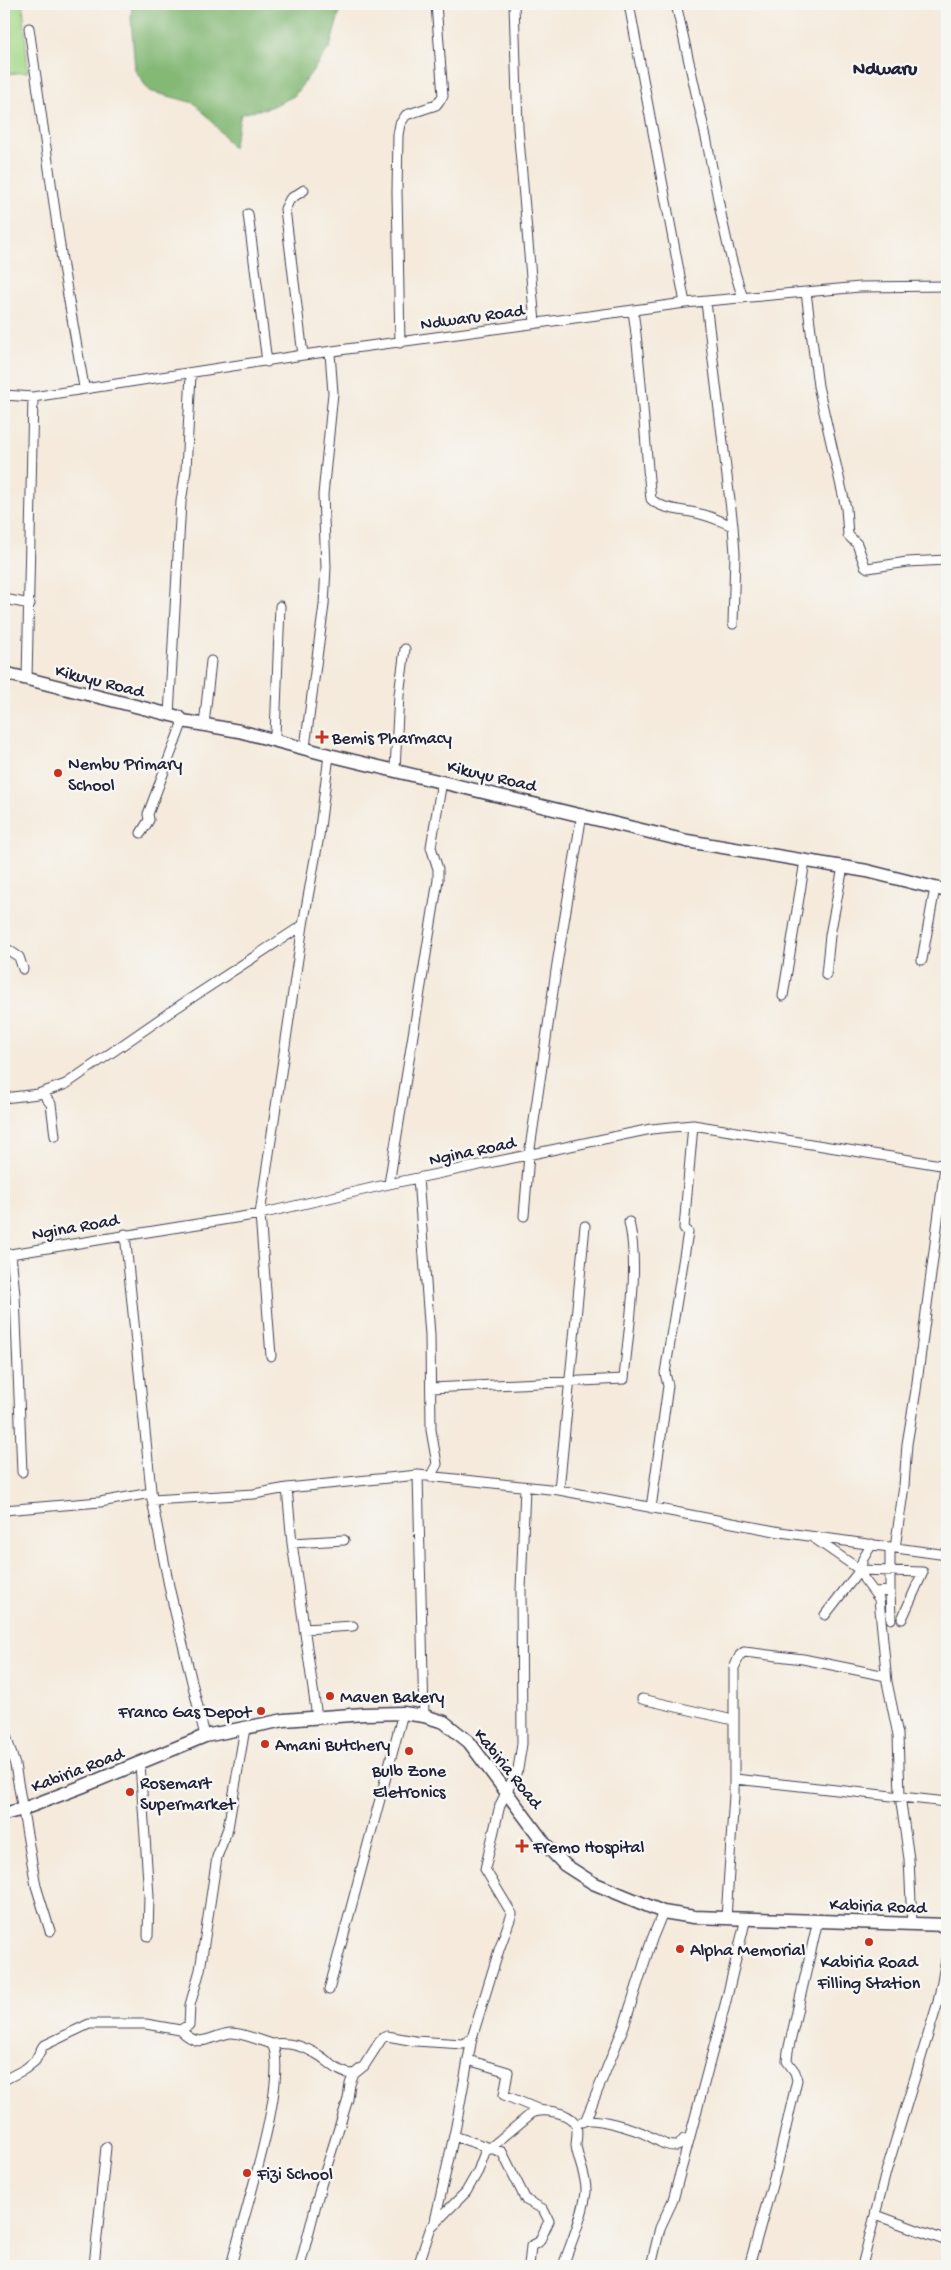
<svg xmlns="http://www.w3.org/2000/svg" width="951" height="2270" font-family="'Gochi Hand',sans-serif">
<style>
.green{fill:#a4d888;stroke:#637d62}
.forest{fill:#83b874;stroke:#526d58}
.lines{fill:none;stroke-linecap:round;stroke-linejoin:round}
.street-casing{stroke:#424053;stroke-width:11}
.secondary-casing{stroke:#424053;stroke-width:15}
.street{stroke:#fff;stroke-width:9}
.secondary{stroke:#fff;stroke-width:12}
.poi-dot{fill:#c8321e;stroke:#f6f6f2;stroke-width:2}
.labels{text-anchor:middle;stroke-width:5;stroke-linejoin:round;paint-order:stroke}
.street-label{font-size:18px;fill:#22223b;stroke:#f6f6f2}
.poi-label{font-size:18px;fill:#22223b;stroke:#f6f6f2;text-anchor:start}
.neighbourhood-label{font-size:19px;font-weight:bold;fill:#22223b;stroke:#f6f6f2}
</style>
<rect width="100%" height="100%" fill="#f6f6f2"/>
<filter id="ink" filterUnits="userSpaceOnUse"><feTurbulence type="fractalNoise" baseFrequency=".02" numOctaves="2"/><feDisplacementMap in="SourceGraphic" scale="10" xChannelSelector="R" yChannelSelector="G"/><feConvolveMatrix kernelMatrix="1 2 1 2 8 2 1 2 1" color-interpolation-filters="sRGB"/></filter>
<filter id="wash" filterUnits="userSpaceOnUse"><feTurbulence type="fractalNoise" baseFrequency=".0096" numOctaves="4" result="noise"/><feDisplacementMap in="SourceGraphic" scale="20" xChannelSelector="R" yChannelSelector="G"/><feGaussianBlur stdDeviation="1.12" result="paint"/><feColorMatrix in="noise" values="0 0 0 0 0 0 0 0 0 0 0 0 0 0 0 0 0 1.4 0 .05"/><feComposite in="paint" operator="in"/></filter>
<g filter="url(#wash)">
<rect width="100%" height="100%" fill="#f5eadb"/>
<!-- green -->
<path class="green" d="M4,4H23L28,72L4,74Z"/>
<!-- forest -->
<path class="forest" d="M132,4H341V7L330,47L294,96L271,107L241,114L233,148L210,119L194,103L149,91L135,70L131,18Z"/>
</g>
<g filter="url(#ink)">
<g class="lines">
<!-- street casing -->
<g class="street-casing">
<path id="street" d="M514,4L518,128L535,323
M629,4L685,303
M676,4C686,50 697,96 707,142C718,197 725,245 743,298
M29,28L63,267L84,387
M248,214L267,362
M806,292L818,386L846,508L848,535L857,544L865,566L868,568L907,562L947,560
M706,302L733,526L735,554L733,624
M633,311C642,373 644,436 651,499C662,510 685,510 700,514C711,516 722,522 733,526
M400,343L397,192L398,135L400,124L406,115L436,105L443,96L436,4
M303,355L285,209L290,199L304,190
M4,395L33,397L303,355L685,303L860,287L947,286
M4,599L30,604
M27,680L33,397
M169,715L181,502L186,470L191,374
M204,725L211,661
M273,740L275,735L280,606
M305,747L324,605L326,567L323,495L333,393L330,353
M395,769L399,695L405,649
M141,833L149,820L148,814L183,721
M4,947L19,957L23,969
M922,960L935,888
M826,975L830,935L843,867
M783,996L805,861
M45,1092L46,1098L51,1104L55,1136
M4,1098L38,1094L66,1084L173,1010L303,925
M418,1178L430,1335L431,1430L437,1464L430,1477
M389,1184L438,880V869L431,847L442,781
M524,1216L529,1155L557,964L582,814
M125,1234L152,1500L170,1591L205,1736
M11,1254L15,1295L22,1472
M4,1255L260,1214L389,1184L651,1129L693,1125L947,1166
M271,1356L260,1214L303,925L319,836L329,755
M431,1388L624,1379C628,1330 640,1269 629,1222
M418,1475L424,1716
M287,1488L292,1543L317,1717
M559,1490L585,1226
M152,1500L254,1494L287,1488L418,1475L559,1490L780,1532L947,1555
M651,1508L668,1386L665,1373L688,1232L684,1228L693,1125
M4,1510L100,1502L151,1493
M814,1538L860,1570L923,1572L902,1619
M292,1543L344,1540
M872,1544L863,1559L860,1570L864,1579L879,1599L887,1682L898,1735L900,1796L909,1859L912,1924
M890,1547V1591
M895,1548L904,1486L907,1444L916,1390L945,1166
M874,1592L890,1591L891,1619
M825,1615L860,1570
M304,1629L353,1626
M642,1699L733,1720
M4,1729L15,1765L36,1886L50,1931
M140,1763L149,1896L148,1936
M735,1779L947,1802
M726,1918L734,1795V1668L740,1655L744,1652L803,1659L886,1676
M329,1990L403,1713
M272,2044C287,2042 303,2046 315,2053C329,2060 337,2074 354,2074
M468,2060L508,2072L504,2095L540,2110
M4,2080L25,2069L35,2061L43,2046L89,2024H146L180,2030
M586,2119L624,2026L652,1939L663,1912
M582,2122C592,2115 638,2130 649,2136C659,2141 666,2147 678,2146L684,2139L690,2138
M454,2136L502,2152L526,2200L543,2209L549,2221L539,2242L531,2246L529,2266
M876,2215L947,2241
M435,2221L456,2126L472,2038
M94,2266L106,2147
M231,2266C241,2224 290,2077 272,2044C262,2041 240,2032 230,2033C206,2037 202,2050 180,2030L189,2025L190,2005L200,1970L217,1857L228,1828L245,1728
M300,2266L321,2185L348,2099L350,2084L354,2074L364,2066L382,2038L387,2036L415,2041L463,2044L472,2038L499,1950L512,1914L485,1869L500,1805L518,1769L522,1744L521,1590L525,1487
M418,2266L431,2227L466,2192L478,2171L485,2152L532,2113C543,2108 567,2112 575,2123C579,2130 576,2139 576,2146C578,2161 587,2177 586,2192C583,2217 571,2242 563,2266
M651,2266L660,2228L673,2200L725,2005L746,1918
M749,2266L776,2171L797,2080L795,2072L787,2061L788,2051L818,1920
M862,2266L886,2172L938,2002L947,1955"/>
</g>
<!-- secondary casing -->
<g class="secondary-casing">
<path id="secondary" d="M4,673L179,717L183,721L239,731L329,755L687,841L867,871L947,891
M4,1814L23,1809L81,1787L205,1736L284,1720L364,1714L403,1713L424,1716L444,1722L469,1742L545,1844L565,1865L593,1883L663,1912L694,1917L947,1925"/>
</g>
<!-- street -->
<use href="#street" class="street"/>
<!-- secondary -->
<use href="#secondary" class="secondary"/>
</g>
</g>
<!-- markers -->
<g class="poi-dot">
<path d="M319.5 729.5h5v5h5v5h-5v5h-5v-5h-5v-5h5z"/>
<circle cx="58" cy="773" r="5"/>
<circle cx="330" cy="1696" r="5"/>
<circle cx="261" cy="1711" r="5"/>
<circle cx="265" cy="1744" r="5"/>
<circle cx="409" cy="1751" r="5"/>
<circle cx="130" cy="1792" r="5"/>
<path d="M519.5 1838.5h5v5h5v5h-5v5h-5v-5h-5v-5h5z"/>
<circle cx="869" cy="1942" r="5"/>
<circle cx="680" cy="1949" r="5"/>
<circle cx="247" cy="2173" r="5"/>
</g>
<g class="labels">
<!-- street labels -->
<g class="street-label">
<text transform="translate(472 316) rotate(-8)" y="6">Ndwaru Road</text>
<text transform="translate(100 680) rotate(14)" y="6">Kikuyu Road</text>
<text transform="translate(492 775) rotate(13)" y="6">Kikuyu Road</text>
<text transform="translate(472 1150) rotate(-12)" y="6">Ngina Road</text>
<text transform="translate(75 1226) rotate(-10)" y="6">Ngina Road</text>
<text transform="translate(509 1768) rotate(51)" y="6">Kabiria Road</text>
<text transform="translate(77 1769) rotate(-21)" y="6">Kabiria Road</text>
<text transform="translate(878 1905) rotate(2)" y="6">Kabiria Road</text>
</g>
<!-- poi labels -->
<g class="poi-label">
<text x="332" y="743">Bemis Pharmacy</text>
<text x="68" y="769">Nembu Primary<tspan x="68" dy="21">School</tspan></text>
<text x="340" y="1702">Maven Bakery</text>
<text x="251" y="1717" text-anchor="end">Franco Gas Depot</text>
<text x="275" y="1750">Amani Butchery</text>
<text x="409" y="1776" text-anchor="middle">Bulb Zone<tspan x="409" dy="21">Eletronics</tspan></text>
<text x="140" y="1788">Rosemart<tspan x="140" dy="21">Supermarket</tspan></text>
<text x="533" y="1852">Fremo Hospital</text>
<text x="690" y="1955">Alpha Memorial</text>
<text x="869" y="1967" text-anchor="middle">Kabiria Road<tspan x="869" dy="21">Filling Station</tspan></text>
<text x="257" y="2179">Fizi School</text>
</g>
<!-- neighbourhood labels -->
<g class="neighbourhood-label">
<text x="885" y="74">Ndwaru</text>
</g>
</g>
<!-- margin -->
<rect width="951" height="2270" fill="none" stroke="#f6f6f2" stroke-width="20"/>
</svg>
